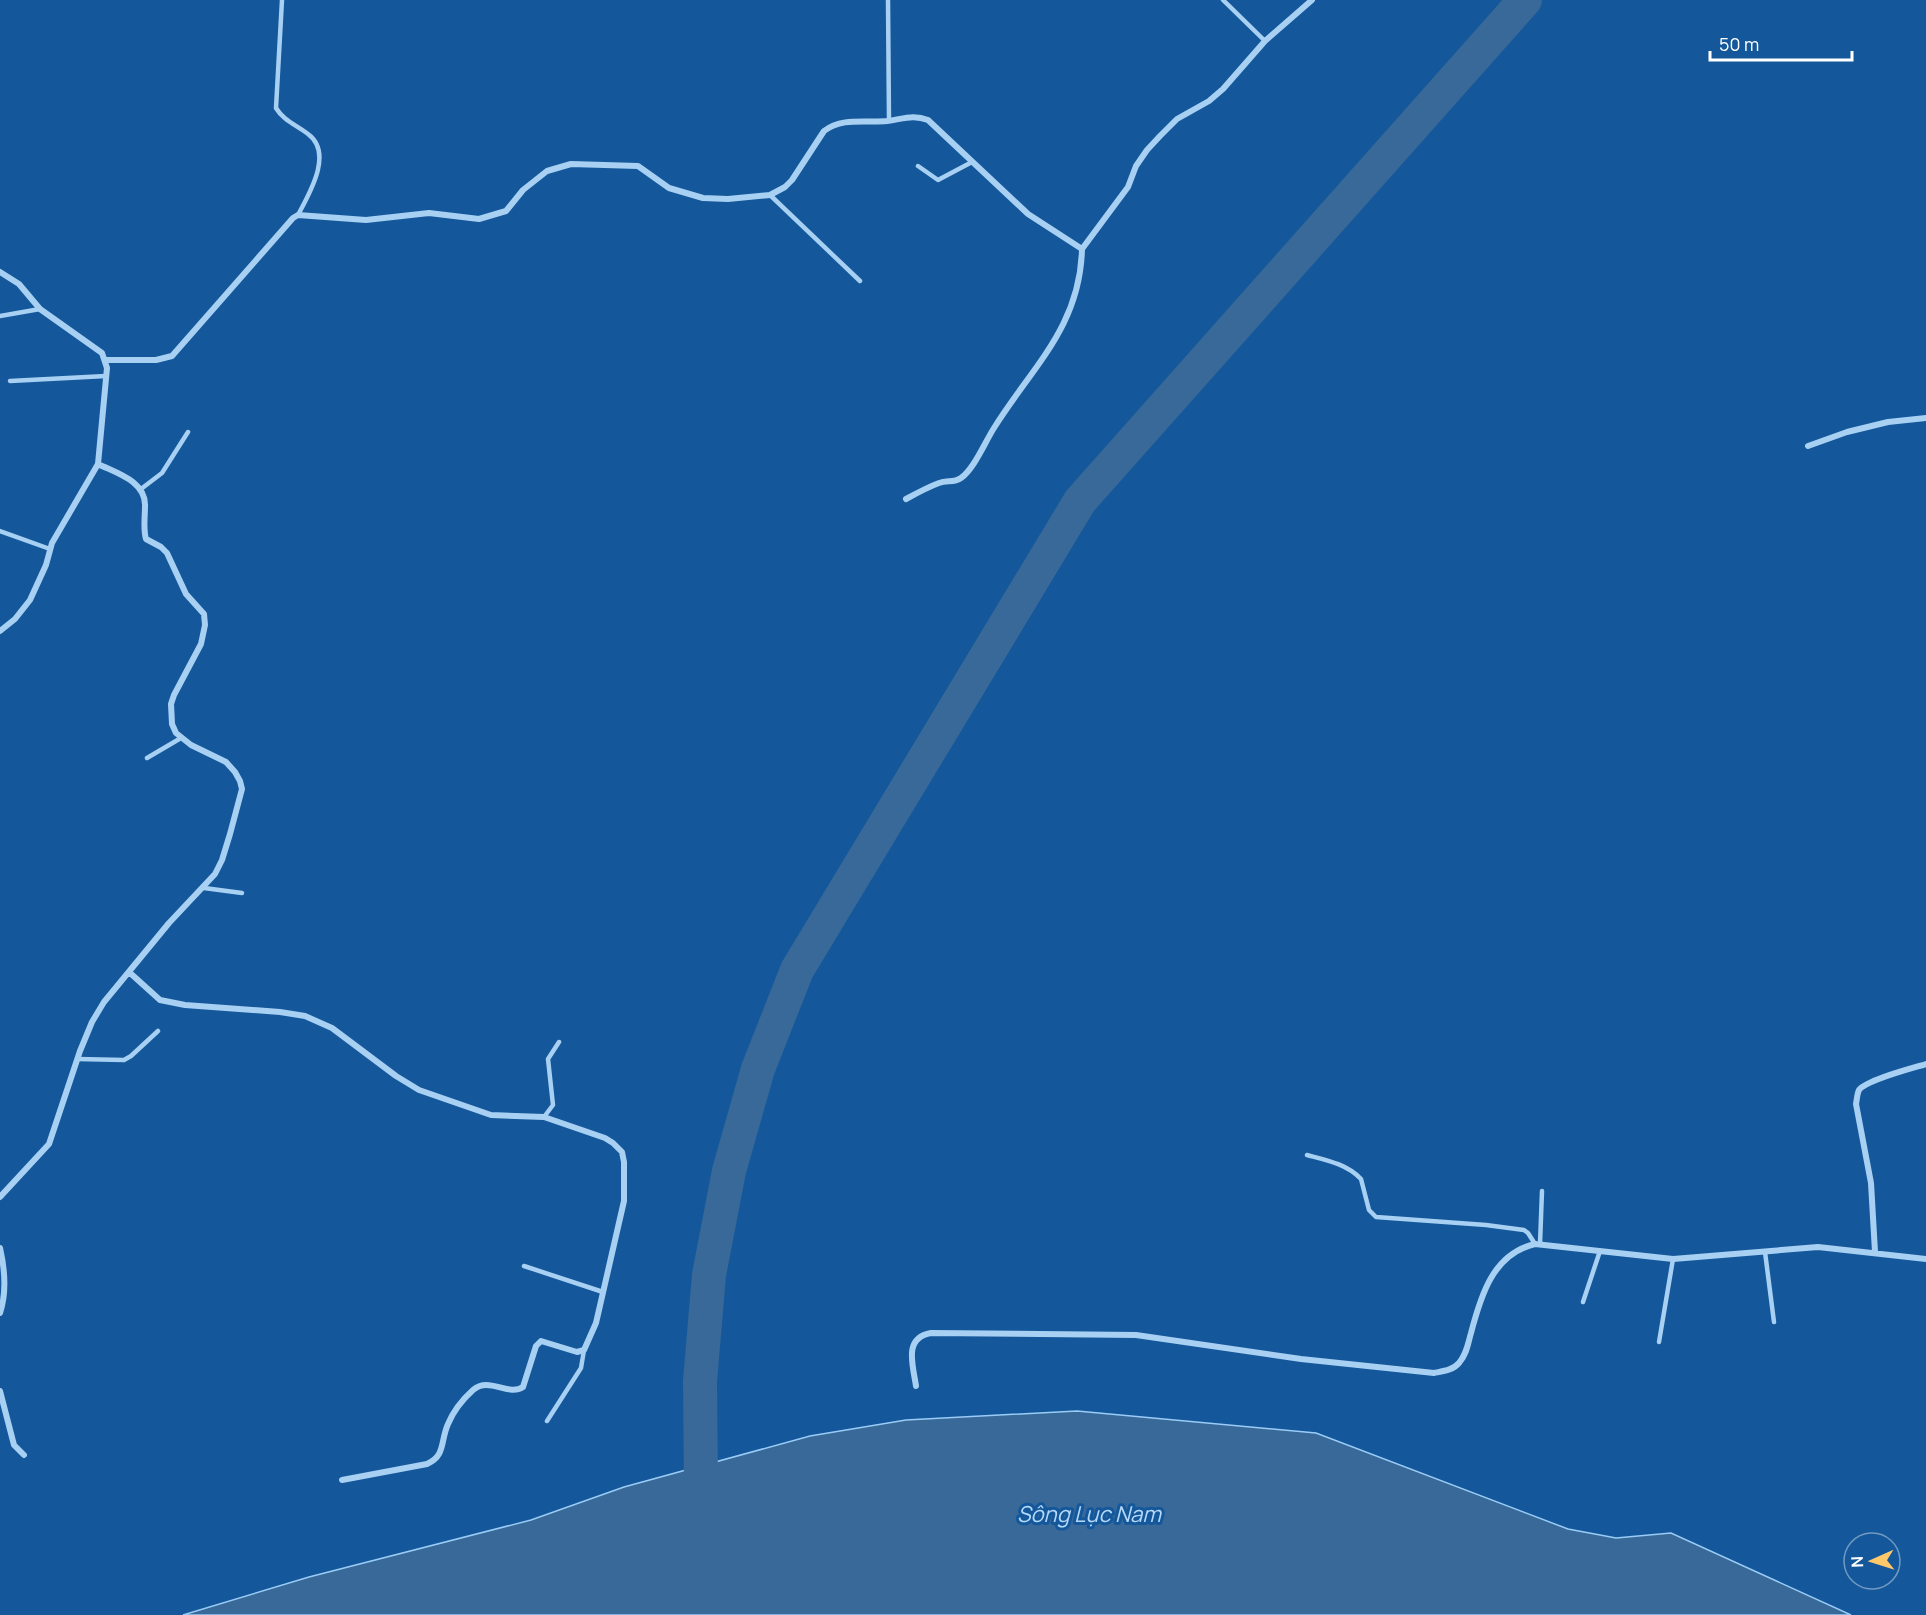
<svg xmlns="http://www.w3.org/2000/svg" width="1926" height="1615" font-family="Manrope,sans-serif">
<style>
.water{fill:#386999;stroke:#9accf6;stroke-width:1.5}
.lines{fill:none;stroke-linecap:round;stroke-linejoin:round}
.river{stroke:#386999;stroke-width:34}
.lane{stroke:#a8d0f3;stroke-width:4.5}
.street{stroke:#a8d0f3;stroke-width:6}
.labels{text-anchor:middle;stroke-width:6;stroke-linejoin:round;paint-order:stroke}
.water-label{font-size:22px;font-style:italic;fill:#b5d9fa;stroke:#14589b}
</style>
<rect width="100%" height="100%" fill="#14589b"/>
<!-- water -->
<path class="water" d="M1077,1411L1316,1433L1568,1529L1616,1538L1671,1533L1851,1615H183L309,1577L531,1520L624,1487L810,1436L906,1420Z"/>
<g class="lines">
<!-- river -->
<path class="river" d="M706,1511L701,1485L700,1381L709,1275L729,1171L758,1069L797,970L1080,501L1525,0"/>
<!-- lane -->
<path class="lane" d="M282,0L276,108C283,120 296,125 308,134C334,153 309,194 298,215
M888,0L889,121
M1223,0L1265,41
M918,166L938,180L972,162
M770,195L860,281
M0,316L40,309
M10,381L106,376
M141,489L162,473L188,432
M0,531L50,549
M147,758L181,738
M204,888L242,893
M77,1059L124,1060L131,1056L158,1031
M544,1117L553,1105L548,1059L559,1042
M1307,1155C1326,1160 1347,1164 1361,1179L1369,1210L1376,1217L1486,1225L1524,1230L1528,1233L1535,1244
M1540,1244L1542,1191
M1765,1252L1774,1322
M524,1266L603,1292
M1583,1302L1600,1251
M1659,1342L1673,1259
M547,1421L581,1368L584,1350"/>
<!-- street -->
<path class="street" d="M0,272L19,284L40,309L102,353L107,368L98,464L52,543L46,565L30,600L15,619L0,631
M105,360H156L172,356L293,218L298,215L366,220L429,213L479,219L506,211L523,190L547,171L571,164L638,166L669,188L703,198L728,199L770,195L785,187L792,180L824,131C842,117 866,123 887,121C903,119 913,114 928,120L1028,214L1082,249L1128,187L1136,166L1147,150L1160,136L1177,119L1209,101L1223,89L1265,41L1312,0
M1808,446L1847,432L1888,422L1926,418
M906,499C917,493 928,487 939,483C947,480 954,483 961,478C974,469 985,442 994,428C1032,367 1080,327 1082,249
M129,972L160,1000L185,1005L280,1012L305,1016L332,1028L396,1076L419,1090L491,1115L544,1117L605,1138L613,1143L622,1152L624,1162V1201L596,1323L584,1350L577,1352L541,1341L536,1346L523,1387C508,1397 489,1376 473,1390C463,1399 453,1412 448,1424C440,1442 446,1455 427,1464L342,1480
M0,1197L49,1144L80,1051L92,1022L104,1002L169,923L215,874L222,860L230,834L242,789L240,781L235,772L226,762L191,745L176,733L172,724L171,704L174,695L201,644L205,625L204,614L186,594L167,553L161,547L146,539C143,529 145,517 145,506C146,481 116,473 98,464
M0,1248C5,1270 7,1292 0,1313
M1875,1252L1871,1183L1856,1104C1857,1099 1857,1094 1859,1090C1866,1080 1913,1068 1926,1064
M916,1386C913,1365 903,1338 931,1333L1136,1335L1301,1359L1434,1373C1444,1371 1453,1370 1459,1363C1467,1354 1468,1343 1471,1333C1481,1295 1493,1254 1535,1244L1673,1259L1818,1247L1926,1259
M0,1391L14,1445L24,1455"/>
</g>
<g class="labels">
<!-- water labels -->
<g class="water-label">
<text x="1089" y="1522">Sông Lục Nam</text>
</g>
</g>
<!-- north arrow -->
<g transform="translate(1872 1561) rotate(267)"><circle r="28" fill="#14589b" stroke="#729bc3" stroke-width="1.5"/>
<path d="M0-4.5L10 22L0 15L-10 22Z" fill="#ffc96a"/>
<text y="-9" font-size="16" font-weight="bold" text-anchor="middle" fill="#ffffff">N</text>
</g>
<!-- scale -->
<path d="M1710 51v9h142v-9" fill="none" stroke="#ffffff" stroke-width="3"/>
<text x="1719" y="51" font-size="18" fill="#ffffff" stroke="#14589b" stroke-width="4.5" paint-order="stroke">50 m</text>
</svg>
